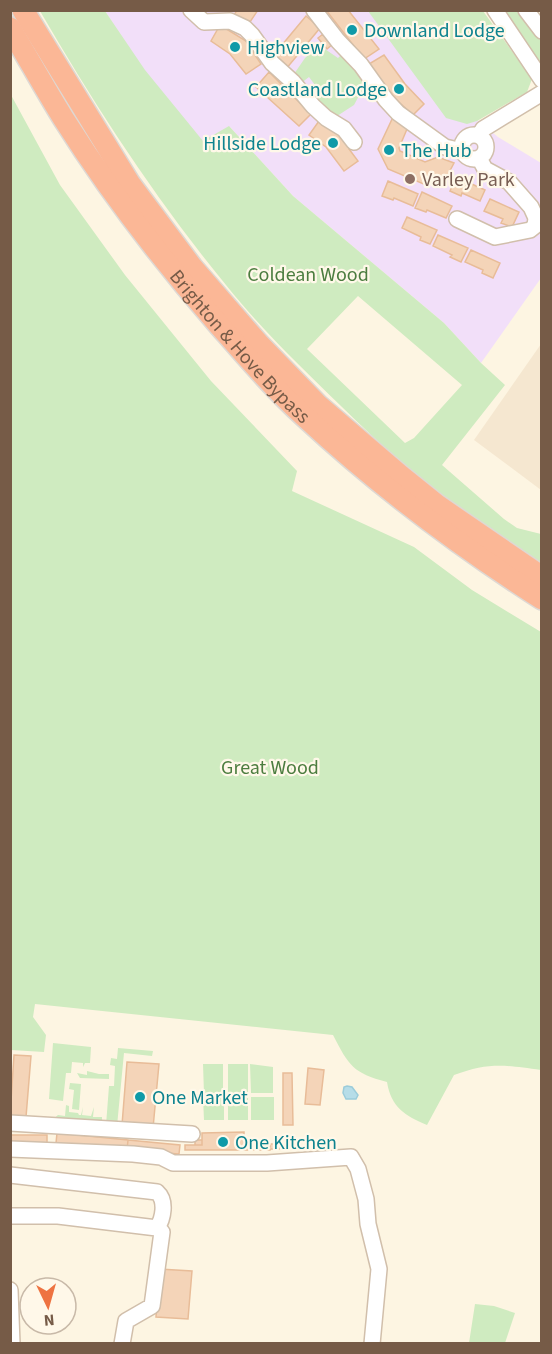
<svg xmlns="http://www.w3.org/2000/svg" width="552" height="1354" font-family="'Source Sans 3',sans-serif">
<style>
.residential{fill:#f5e7d0}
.education{fill:#f2dff9}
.green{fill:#cfebc0;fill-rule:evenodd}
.water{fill:#b6dde8;stroke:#9bccda;stroke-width:1.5}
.building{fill:#f4d4b8;stroke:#e8bc98;stroke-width:1.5}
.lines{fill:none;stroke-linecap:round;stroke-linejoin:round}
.minor-casing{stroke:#d1bfab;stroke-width:18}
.highway-casing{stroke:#ded8d3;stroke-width:24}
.minor{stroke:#fff;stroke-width:15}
.highway{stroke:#fbb796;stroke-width:21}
.culture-dot{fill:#0f9aa8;stroke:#fff8e9;stroke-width:2}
.education-dot{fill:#8d6e63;stroke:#fff8e9;stroke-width:2}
.labels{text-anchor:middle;stroke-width:4.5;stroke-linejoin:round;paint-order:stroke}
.culture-label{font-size:20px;fill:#0d838f;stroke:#fff8e9;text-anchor:start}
.education-label{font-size:20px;fill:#785e54;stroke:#fff8e9;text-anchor:start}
.park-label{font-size:20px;fill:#4c7d3f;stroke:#fff8e9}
.street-label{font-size:20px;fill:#765b47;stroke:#fff8e9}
</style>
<rect width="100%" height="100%" fill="#fdf5e2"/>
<!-- residential -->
<path class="residential" d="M541,344V490L474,440Z"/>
<!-- education -->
<path class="education" d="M105,11H403L462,107L498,137L541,163V278L481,363L444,323L293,196L230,127L203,142L184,131Z"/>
<!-- green -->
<path class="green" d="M40,11H105L145,70L203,141L229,126L293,196L444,323L481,363L505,385L442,465L504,519L517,528L541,534V565C468,523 402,466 342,407C302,368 261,329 226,285C156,200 95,106 40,11ZM358,296L462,385L414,438L405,443L307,349Z
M368,11H483L532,79L527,92L477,121L467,124L446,118Z
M501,11H536L541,20V71Z
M319,45L338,58L344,52L369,83V91L361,92L354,105L334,118L313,99L321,93L309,77L300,84L294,74L305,58Z
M11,95L60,185L125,275L211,381L297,471L292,491L414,547L472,590L541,632V1070C505,1065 489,1062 454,1075L427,1125C405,1116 391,1107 387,1082C353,1073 349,1066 333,1035L35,1004L33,1017L46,1035L44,1052L11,1050Z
M53,1043L91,1047L90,1063H85L83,1067V1063L72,1062L71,1073H66L63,1101L49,1099Z
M118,1048L153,1051L152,1056L124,1053L117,1126L106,1125L109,1086H114L115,1066L110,1065L111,1058L117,1059Z
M203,1064H223V1093L204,1094Z
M228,1064H248V1093H228Z
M250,1064L273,1067V1093H251Z
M87,1071L99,1074H109V1079L80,1078L77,1073L87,1075Z
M70,1083L81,1084L79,1110L72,1109L74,1090L69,1089Z
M251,1097H274V1120H251Z
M203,1098H224V1120H204Z
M228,1098H248V1120H228Z
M66,1105L69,1106V1112L78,1113L79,1115H81L83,1107L82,1115L91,1116L94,1107L93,1117H102V1124L52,1120L58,1115L65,1116Z
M475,1304L494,1306L515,1313L505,1343H469Z"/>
<!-- water -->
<path class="water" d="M347,1086L352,1087L358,1095L356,1099H346L343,1093L344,1087Z"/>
<!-- building -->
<path class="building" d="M237,10H258L248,25L234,15Z
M326,10H348L379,49L364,59Z
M306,16L320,28L286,69L272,57Z
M220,25L246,41L261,64L246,74L230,54L211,41Z
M323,34L327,40L330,38L334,43L327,49L318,38Z
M384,55L405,84L424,104L413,115L391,95L369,64Z
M269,72L311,114L299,126L256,87Z
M394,115L410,122L399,148L400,151L425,162L438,157L454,163L445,180L426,185L388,169L378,149Z
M319,121L336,132L351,148L349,149L358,161L344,171L326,147L309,135Z
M456,177L485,190L480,201L462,193L461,196L450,191Z
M388,181L418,194L413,206L394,198L393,200L382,196Z
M422,192L452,206L446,218L427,210L426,212L415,208Z
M490,199L519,212L512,227L501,223L503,219L484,211Z
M407,217L437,230L430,244L420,240L421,237L402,228Z
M438,235L468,248L461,262L450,257L452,255L433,246Z
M471,250L500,263L493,278L482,273L483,270L465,262Z
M14,1055L31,1056L26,1117L10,1116Z
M127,1062L159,1064L153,1128L122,1125Z
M308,1068L324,1070L320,1105L305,1104Z
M283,1073H292L293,1125H283Z
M244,1132V1150H185V1145H202V1133Z
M57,1133L128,1140L127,1150L56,1143Z
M10,1135H47V1146L10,1145Z
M128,1140L180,1145L179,1154L127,1150Z
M195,1140H202V1145H195Z
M244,1144H270V1150H244Z
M270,1144H279V1149H270Z
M159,1269L192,1271L188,1319L156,1317Z"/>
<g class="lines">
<!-- minor casing -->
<g class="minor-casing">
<path id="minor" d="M191,10L204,22L230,21L245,28L252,35L272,63L293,82L313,106L326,118L344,129L354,142
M314,10L338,41L361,65L386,100L398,113L445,147L462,151
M495,10L542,80
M526,10L542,31
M462 147a12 12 0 1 1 24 0a12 12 0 1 1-24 0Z
M479,136L483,129L542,93
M457,219L495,237L530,230L535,226L536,218L531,207L509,182L485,169L479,158
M10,1123L192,1134
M10,1149L133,1154L161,1157L173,1163H267L351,1157L358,1169L366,1199L368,1224L379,1269L372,1344
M10,1175L157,1192C167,1201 163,1219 157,1228L58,1216H10
M10,1290L12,1344
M122,1344L126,1321L152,1306L162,1232L158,1228"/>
</g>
<!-- highway casing -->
<g class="highway-casing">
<g id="highway">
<path d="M23,10L130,184L192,267L258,343L318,405L401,476L437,505L542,577"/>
<path id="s1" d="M10,28C28,58 45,89 63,118C109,191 162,260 218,324C246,356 274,389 305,417C378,485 458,545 542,599"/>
</g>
</g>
<!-- minor -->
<use href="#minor" class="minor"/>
<!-- highway -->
<use href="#highway" class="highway"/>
</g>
<!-- markers -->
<g class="culture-dot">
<circle cx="352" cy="30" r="6"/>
<circle cx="235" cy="47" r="6"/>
<circle cx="399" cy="89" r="6"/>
<circle cx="333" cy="143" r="6"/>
<circle cx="389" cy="150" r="6"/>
<circle cx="140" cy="1097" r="6"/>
<circle cx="223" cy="1142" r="6"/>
</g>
<circle class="education-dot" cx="410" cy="179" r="6"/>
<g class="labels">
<!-- culture labels -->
<g class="culture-label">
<text x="364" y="37">Downland Lodge</text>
<text x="247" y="54">Highview</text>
<text x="387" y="96" text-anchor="end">Coastland Lodge</text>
<text x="321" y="150" text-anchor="end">Hillside Lodge</text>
<text x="401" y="157">The Hub</text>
<text x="152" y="1104">One Market</text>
<text x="235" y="1149">One Kitchen</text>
</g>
<!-- education labels -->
<g class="education-label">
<text x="422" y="186">Varley Park</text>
</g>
<!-- park labels -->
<g class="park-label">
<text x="308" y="281">Coldean Wood</text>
<text x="270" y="774">Great Wood</text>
</g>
<!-- street labels -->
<g class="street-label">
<text dy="7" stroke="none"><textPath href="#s1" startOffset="394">Brighton &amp; Hove Bypass</textPath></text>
</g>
</g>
<!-- border -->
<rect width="552" height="1354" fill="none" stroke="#765b47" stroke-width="24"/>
<!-- north arrow -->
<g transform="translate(48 1306) rotate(175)"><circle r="28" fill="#fff8e9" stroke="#c8b9a8" stroke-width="1.5"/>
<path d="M0-4.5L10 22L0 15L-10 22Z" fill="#ee7341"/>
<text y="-9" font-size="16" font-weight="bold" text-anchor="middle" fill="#765b47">N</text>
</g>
</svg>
